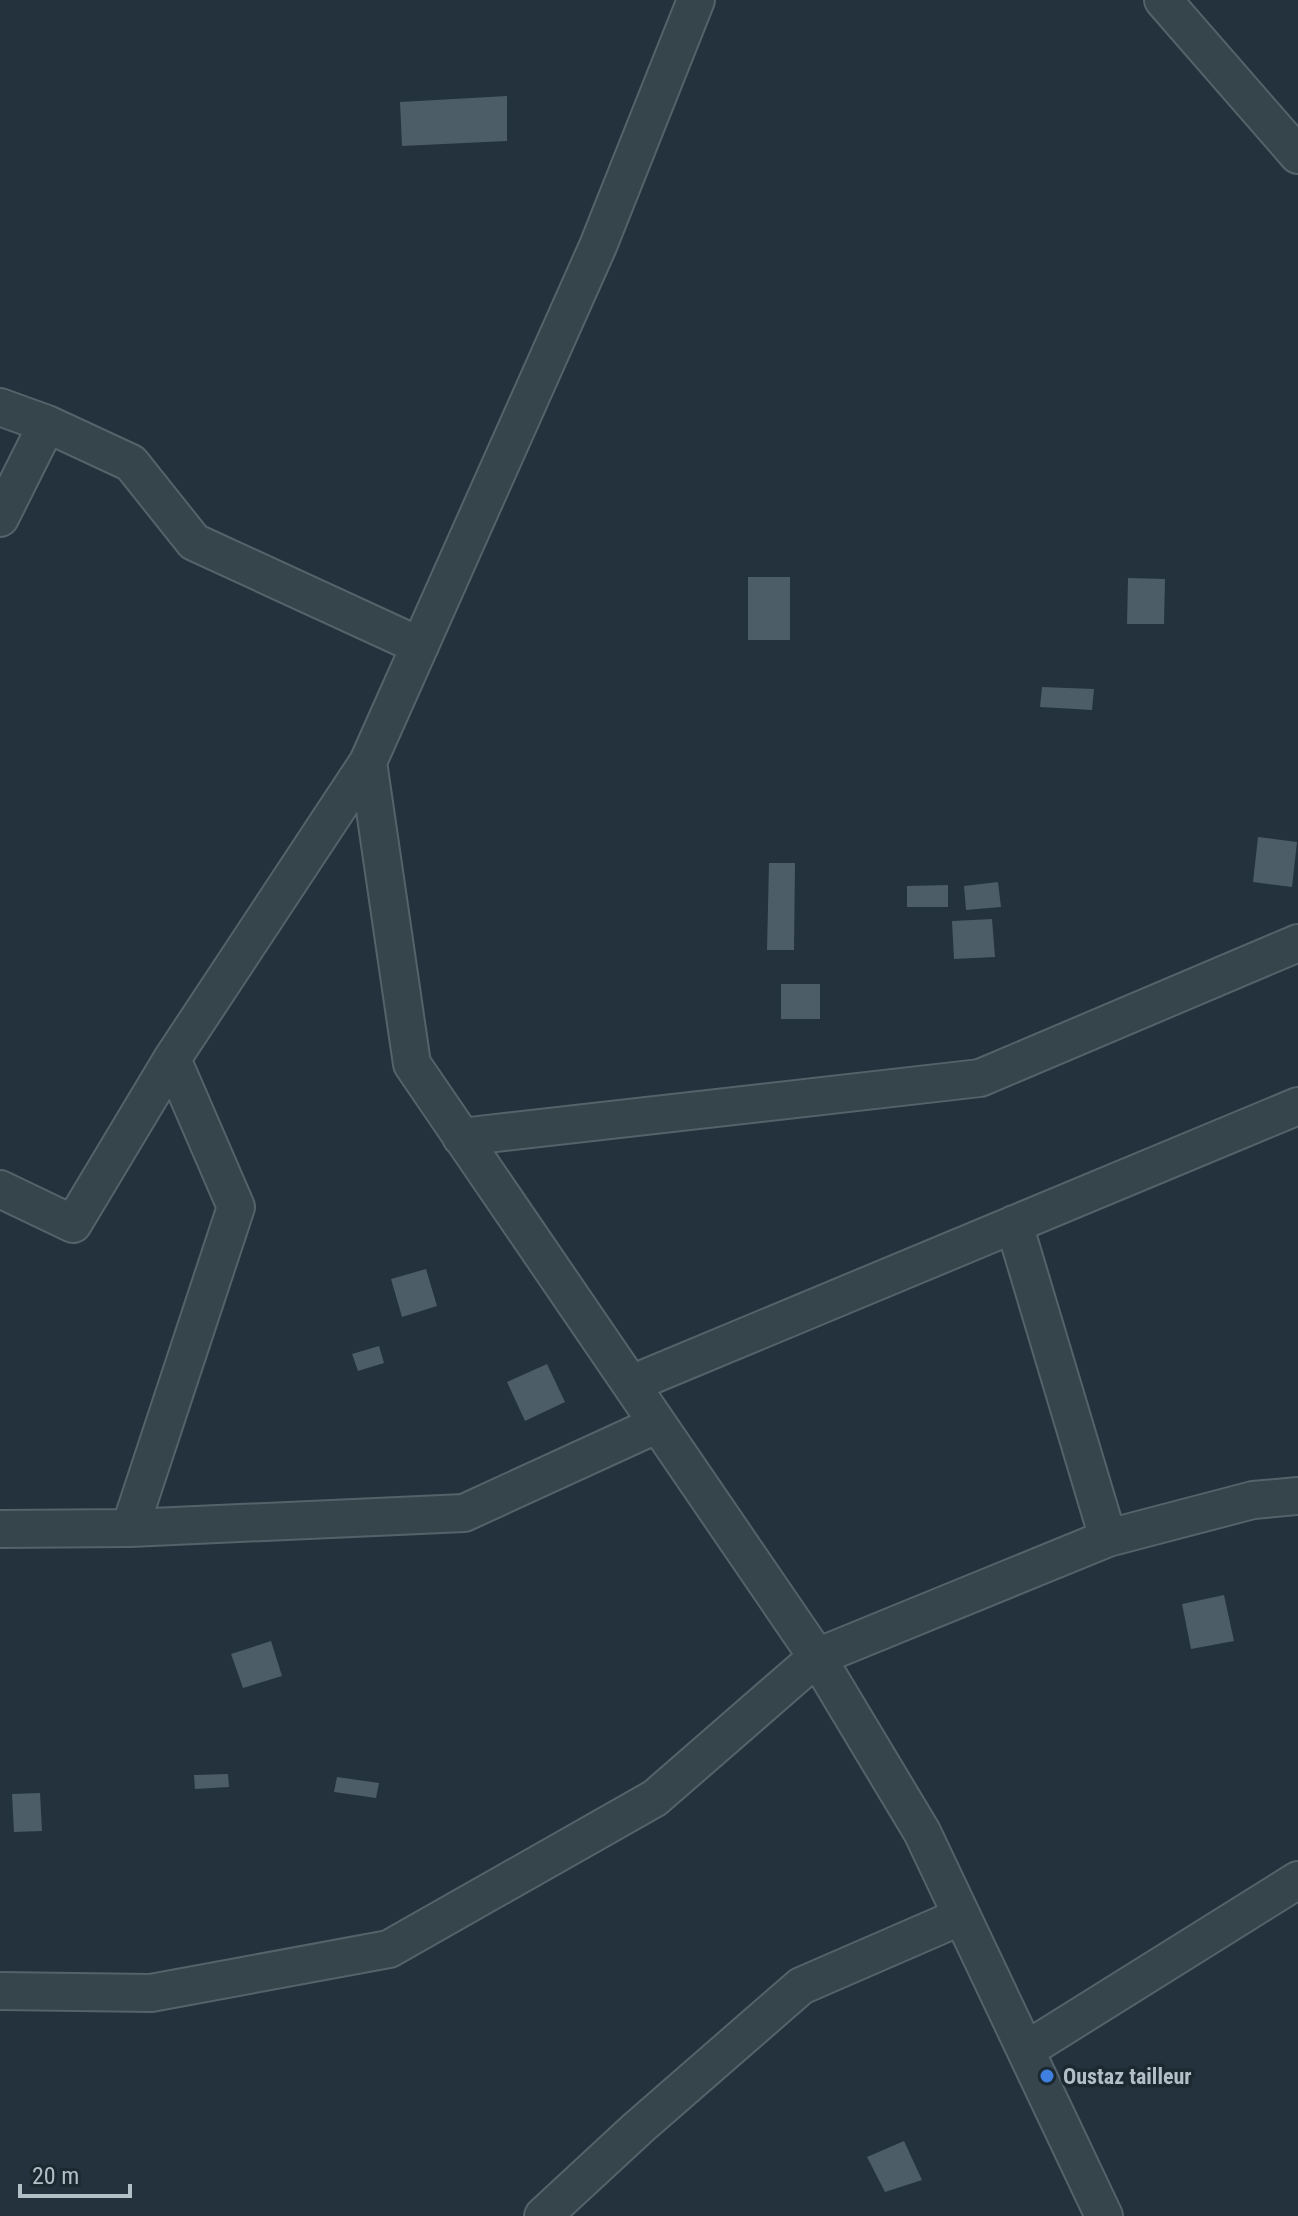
<svg xmlns="http://www.w3.org/2000/svg" width="1298" height="2216" font-family="'Roboto Condensed',sans-serif">
<style>
.building{fill:#4c5d67}
.lines{fill:none;stroke-linecap:round;stroke-linejoin:round}
.minor-casing{stroke:#55626a;stroke-width:40}
.minor{stroke:#36444c;stroke-width:36}
.shop-dot{fill:#3f7fe0;stroke:#1c2931;stroke-width:3}
.labels{text-anchor:middle;stroke-width:7;stroke-linejoin:round;paint-order:stroke}
.poi-label{font-size:22px;font-weight:bold;fill:#b2bfc7;stroke:#1c2931;text-anchor:start}
</style>
<rect width="100%" height="100%" fill="#23323c"/>
<!-- building -->
<path class="building" d="M507,96V141L402,146L400,102Z
M748,577H790V640H748Z
M1128,578L1165,579L1164,624H1127Z
M1042,687L1094,689L1092,710L1040,707Z
M1258,837L1297,842L1292,887L1253,882Z
M769,863H795L794,950H767Z
M998,882L1001,907L966,910L964,886Z
M948,885V907H907V886Z
M992,919L995,957L954,959L952,921Z
M781,984H820V1019H781Z
M426,1269L437,1306L402,1317L391,1279Z
M379,1346L384,1363L358,1371L352,1354Z
M547,1364L565,1402L525,1421L507,1382Z
M1224,1595L1234,1641L1191,1649L1182,1604Z
M271,1641L282,1676L243,1688L231,1654Z
M228,1774L229,1787L195,1789L194,1775Z
M337,1777L379,1783L376,1798L334,1792Z
M40,1793L42,1831L14,1832L12,1794Z
M904,2141L922,2180L885,2192L867,2157Z"/>
<g class="lines">
<!-- minor casing -->
<g class="minor-casing">
<path id="minor" d="M1163,0L1298,155
M0,407L47,424L131,463L194,542L420,646
M0,518L47,424
M368,762L172,1059L236,1207L130,1528L464,1513L658,1424
M461,1137L980,1078L1298,943
M0,1189L73,1224L172,1059
M1014,1224L1108,1538
M631,1384L1298,1106
M0,1529L130,1528
M0,1991L151,1993L389,1949L655,1798L817,1657L412,1064L368,762L598,246L696,0
M1026,2050L1298,1880
M543,2216L638,2128L801,1986L962,1916
M1104,2216L922,1832L817,1657L1108,1538L1253,1500L1298,1496"/>
</g>
<!-- minor -->
<use href="#minor" class="minor"/>
</g>
<!-- markers -->
<circle class="shop-dot" cx="1047" cy="2076" r="8"/>
<g class="labels">
<!-- poi labels -->
<g class="poi-label">
<text x="1063" y="2084">Oustaz tailleur</text>
</g>
</g>
<!-- scale -->
<path d="M20 2184v12h110v-12" fill="none" stroke="#b2bfc7" stroke-width="4"/>
<text x="32" y="2184" font-size="24" fill="#b2bfc7" stroke="#1c2931" stroke-width="6" paint-order="stroke">20 m</text>
</svg>
